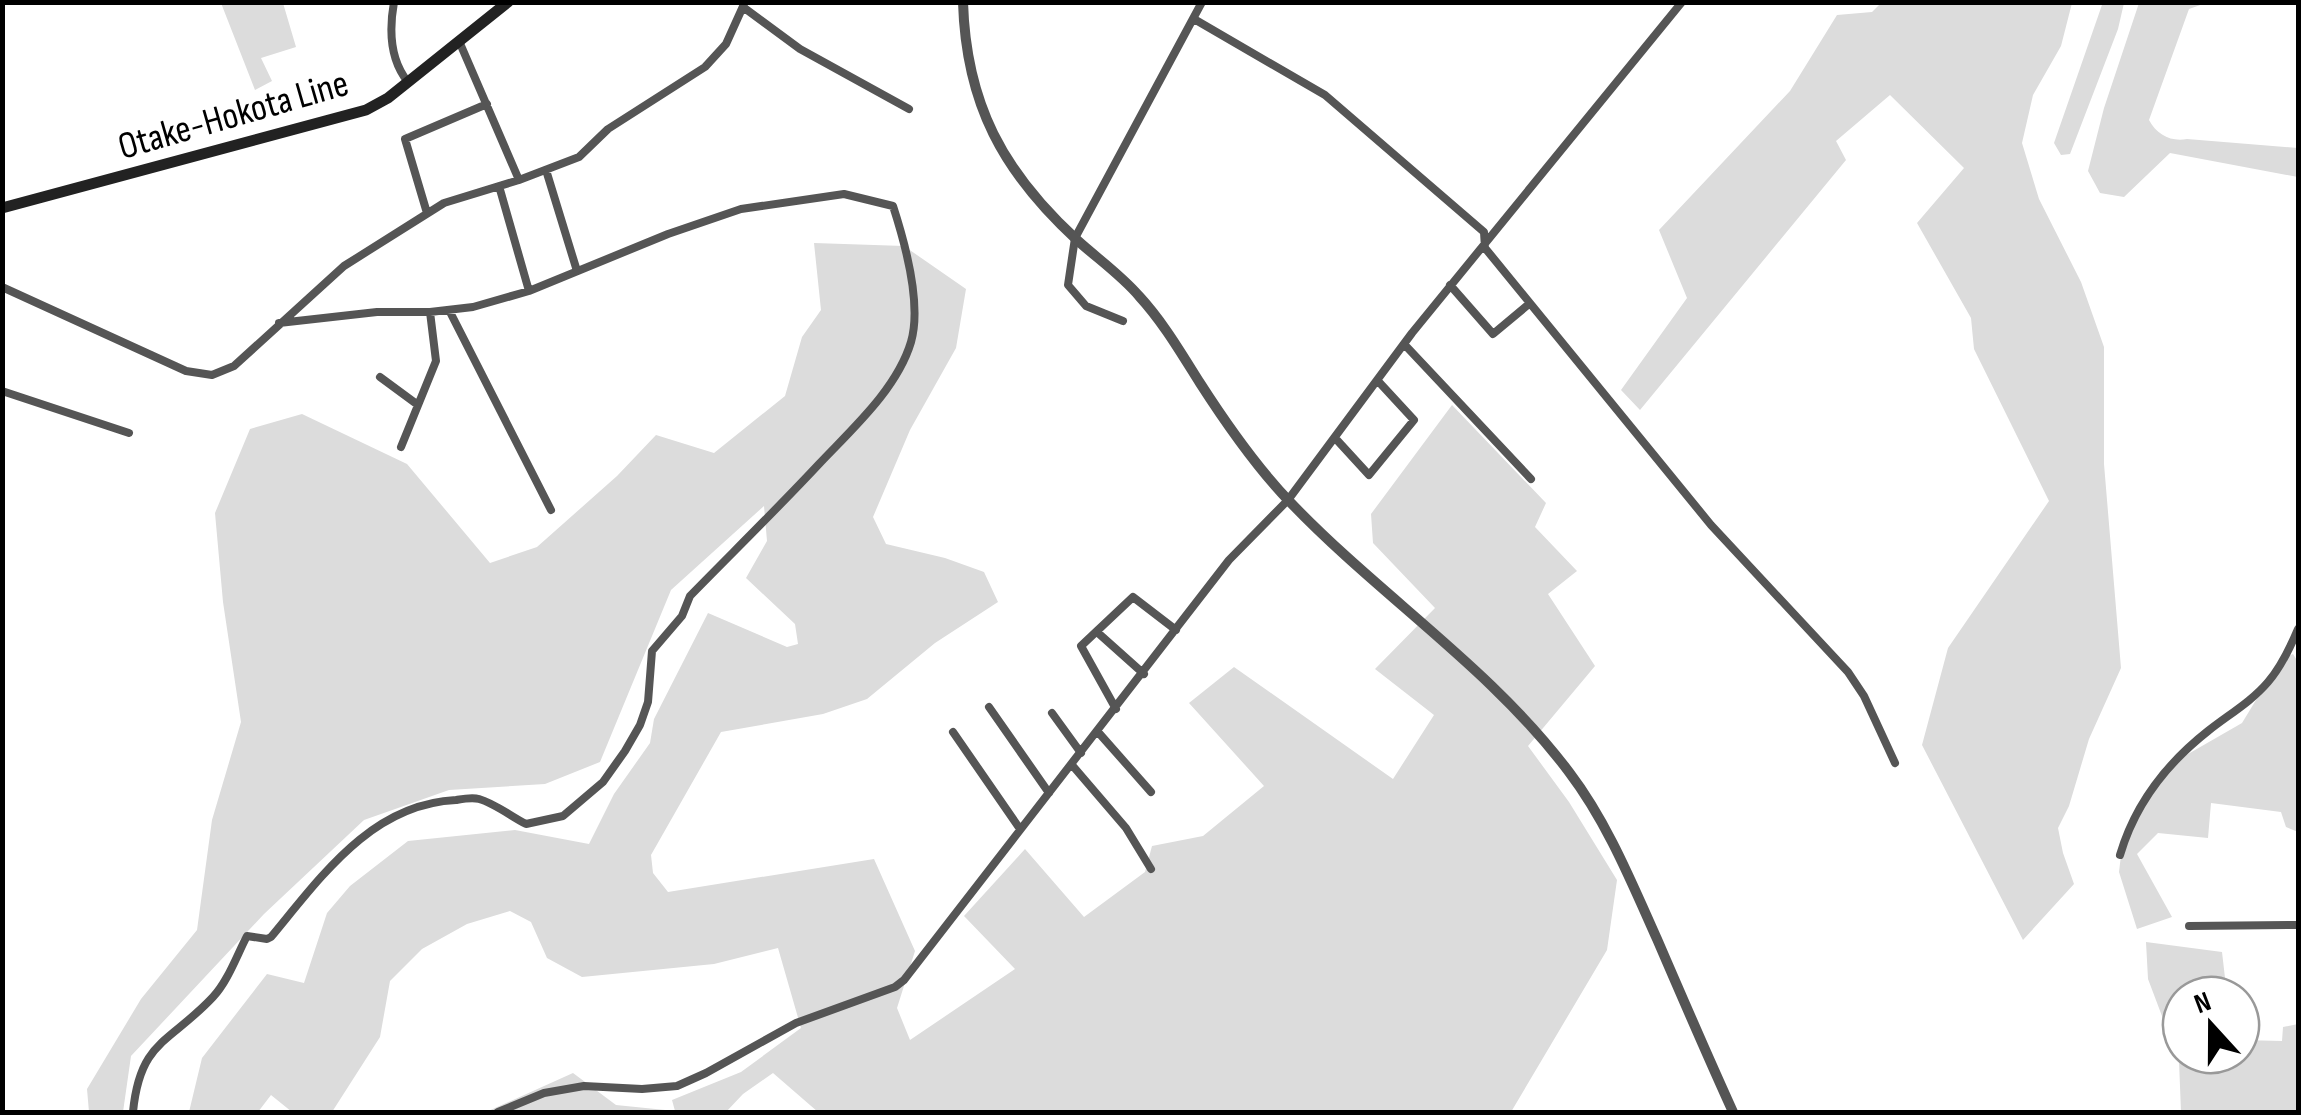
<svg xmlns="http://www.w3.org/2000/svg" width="2301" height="1115" font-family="'Sofia Sans Condensed',sans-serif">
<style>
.green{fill:#dcdcdc}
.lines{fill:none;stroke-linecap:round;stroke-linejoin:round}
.minor{stroke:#555;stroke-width:8}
.tertiary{stroke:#555;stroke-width:10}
.secondary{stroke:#222;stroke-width:11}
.labels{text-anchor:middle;stroke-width:8;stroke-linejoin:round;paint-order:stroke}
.street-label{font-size:38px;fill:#000;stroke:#fff}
</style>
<rect width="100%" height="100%" fill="#fff"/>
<!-- green -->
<path class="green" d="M2103,2L2124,3L2118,29L2070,154L2061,155L2054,143Z
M221,3H283L296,47L261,58L272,81L255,90Z
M1881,3H2072L2061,46L2033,95L2022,143L2039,199L2081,282L2104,347V464L2121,668L2089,739L2069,806L2058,828L2063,853L2074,884L2023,940L1922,745L1948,648L2049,501L1974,349L1971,318L1917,223L1964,168L1890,95L1836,141L1846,160L1640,410L1621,390L1687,298L1659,230L1790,91L1837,15L1872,12Z
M2139,3H2206L2189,9L2149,120C2157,135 2171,142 2187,139L2298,148V177L2170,153L2124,197L2100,193L2088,171L2104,108Z
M814,243L904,246L966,289L956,348L910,430L873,517L886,544L945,558L984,572L998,602L935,643L867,699L823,714L721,732L651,855L653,873L668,892L874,859L915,951L897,1008L910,1040L1015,969L964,916L1025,849L1084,917L1145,872L1152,846L1203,836L1264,786L1189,703L1234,667L1393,779L1434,715L1375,669L1435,608L1373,543L1371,514L1452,405L1546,503L1535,527L1577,571L1548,594L1595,666L1528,746L1569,802L1617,880L1607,950L1511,1112H818L773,1073L743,1094L726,1112H486L573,1073L616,1105L675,1111L672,1100L741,1072L801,1028L778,948L714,964L582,977L547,958L531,922L510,911L467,924L422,949L390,981L380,1037L332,1112H292L271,1095L258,1112H189L202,1058L267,974L304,983L327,913L350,886L408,841L515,830L589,844L614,794L650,743L654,719L708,613L787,647L798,644L795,624L746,578L767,541L764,506L671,590L600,762L545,784L449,790L364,820L264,914L131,1056L123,1112H89L87,1089L141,999L197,930L212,820L241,722L223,602L215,513L250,429L302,414L407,464L490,563L537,547L617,476L656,435L714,453L785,396L802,337L821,310Z
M2293,654L2298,662V832L2286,827L2281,812L2211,803L2208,838L2158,833L2137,854L2172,917L2137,929L2119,872L2122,847L2135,812L2162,769L2242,723L2281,659Z
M2146,942L2222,952L2227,995H2181V1055H2241V1040L2282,1041L2283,1027L2298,1024V1112H2181L2179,1061L2148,979Z"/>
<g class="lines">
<!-- minor -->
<path class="minor" d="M394,2C389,30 390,60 408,82
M743,7L800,49L909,109
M1194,19L1325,95L1484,232L1485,248L1711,525L1848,672L1864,696L1895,763
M459,41L519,180
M546,170L577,271
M499,186L529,291
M427,213L405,139L487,104
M1450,285L1493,334L1529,304
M2,287L186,371L212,375L234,366L344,266L444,203L519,180L579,157L608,129L705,67L726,44L745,2
M449,310L551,510
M1123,321L1086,306L1068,285L1075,238L1202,2
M1404,344L1531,479
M380,377L418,405
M2,391L129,433
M1336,439L1369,475L1414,420L1378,381
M401,447L436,361L430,312
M1097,632L1144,674
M989,707L1049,793
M1116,709L1081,646L1133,597L1176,630
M1052,713L1081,753
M953,732L1020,829
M1098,732L1151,792
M1072,765L1126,828L1151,869
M2120,855C2135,804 2166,764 2208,731C2228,715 2251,702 2268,682C2281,667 2290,648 2298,629
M2189,926L2298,925
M133,1112C140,1040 170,1043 213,997C228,981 237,955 247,936L267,939L271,937C321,877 371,804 456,800C462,799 472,797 479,799C494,803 512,817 526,824L563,816L603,782L625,751L640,725L648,702L652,651L682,616L690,596C733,552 777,509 819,464C852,429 897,389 911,342C922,304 905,243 893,206L844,194L741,209L668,234L529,291L473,307L430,312H377L279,323
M498,1112L544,1093L584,1086L642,1089L677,1086L706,1073L796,1023L895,987L904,980L1229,560L1288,500L1412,333L1682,2"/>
<!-- tertiary -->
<path class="tertiary" d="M963,2C966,104 1003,172 1077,240C1098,259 1121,275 1139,296C1163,322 1181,353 1200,383C1227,425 1256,467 1291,503C1380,596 1492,669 1569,772C1607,822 1631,881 1657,939C1682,997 1707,1055 1733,1112"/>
<!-- secondary -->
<path class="secondary" d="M2,208L366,110L388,98L508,2"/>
</g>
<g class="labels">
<!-- street labels -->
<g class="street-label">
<text transform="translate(233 114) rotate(-16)" y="13">Otake-Hokota Line</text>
</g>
</g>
<!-- border -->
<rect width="2301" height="1115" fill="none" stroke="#000000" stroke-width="10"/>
<!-- north arrow -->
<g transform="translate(2211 1025) rotate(339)"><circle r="48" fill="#ffffff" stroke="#999999" stroke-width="2.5"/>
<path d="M0-8L18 38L0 25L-18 38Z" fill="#000000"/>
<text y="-15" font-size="28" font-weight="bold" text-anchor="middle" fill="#000000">N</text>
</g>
</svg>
